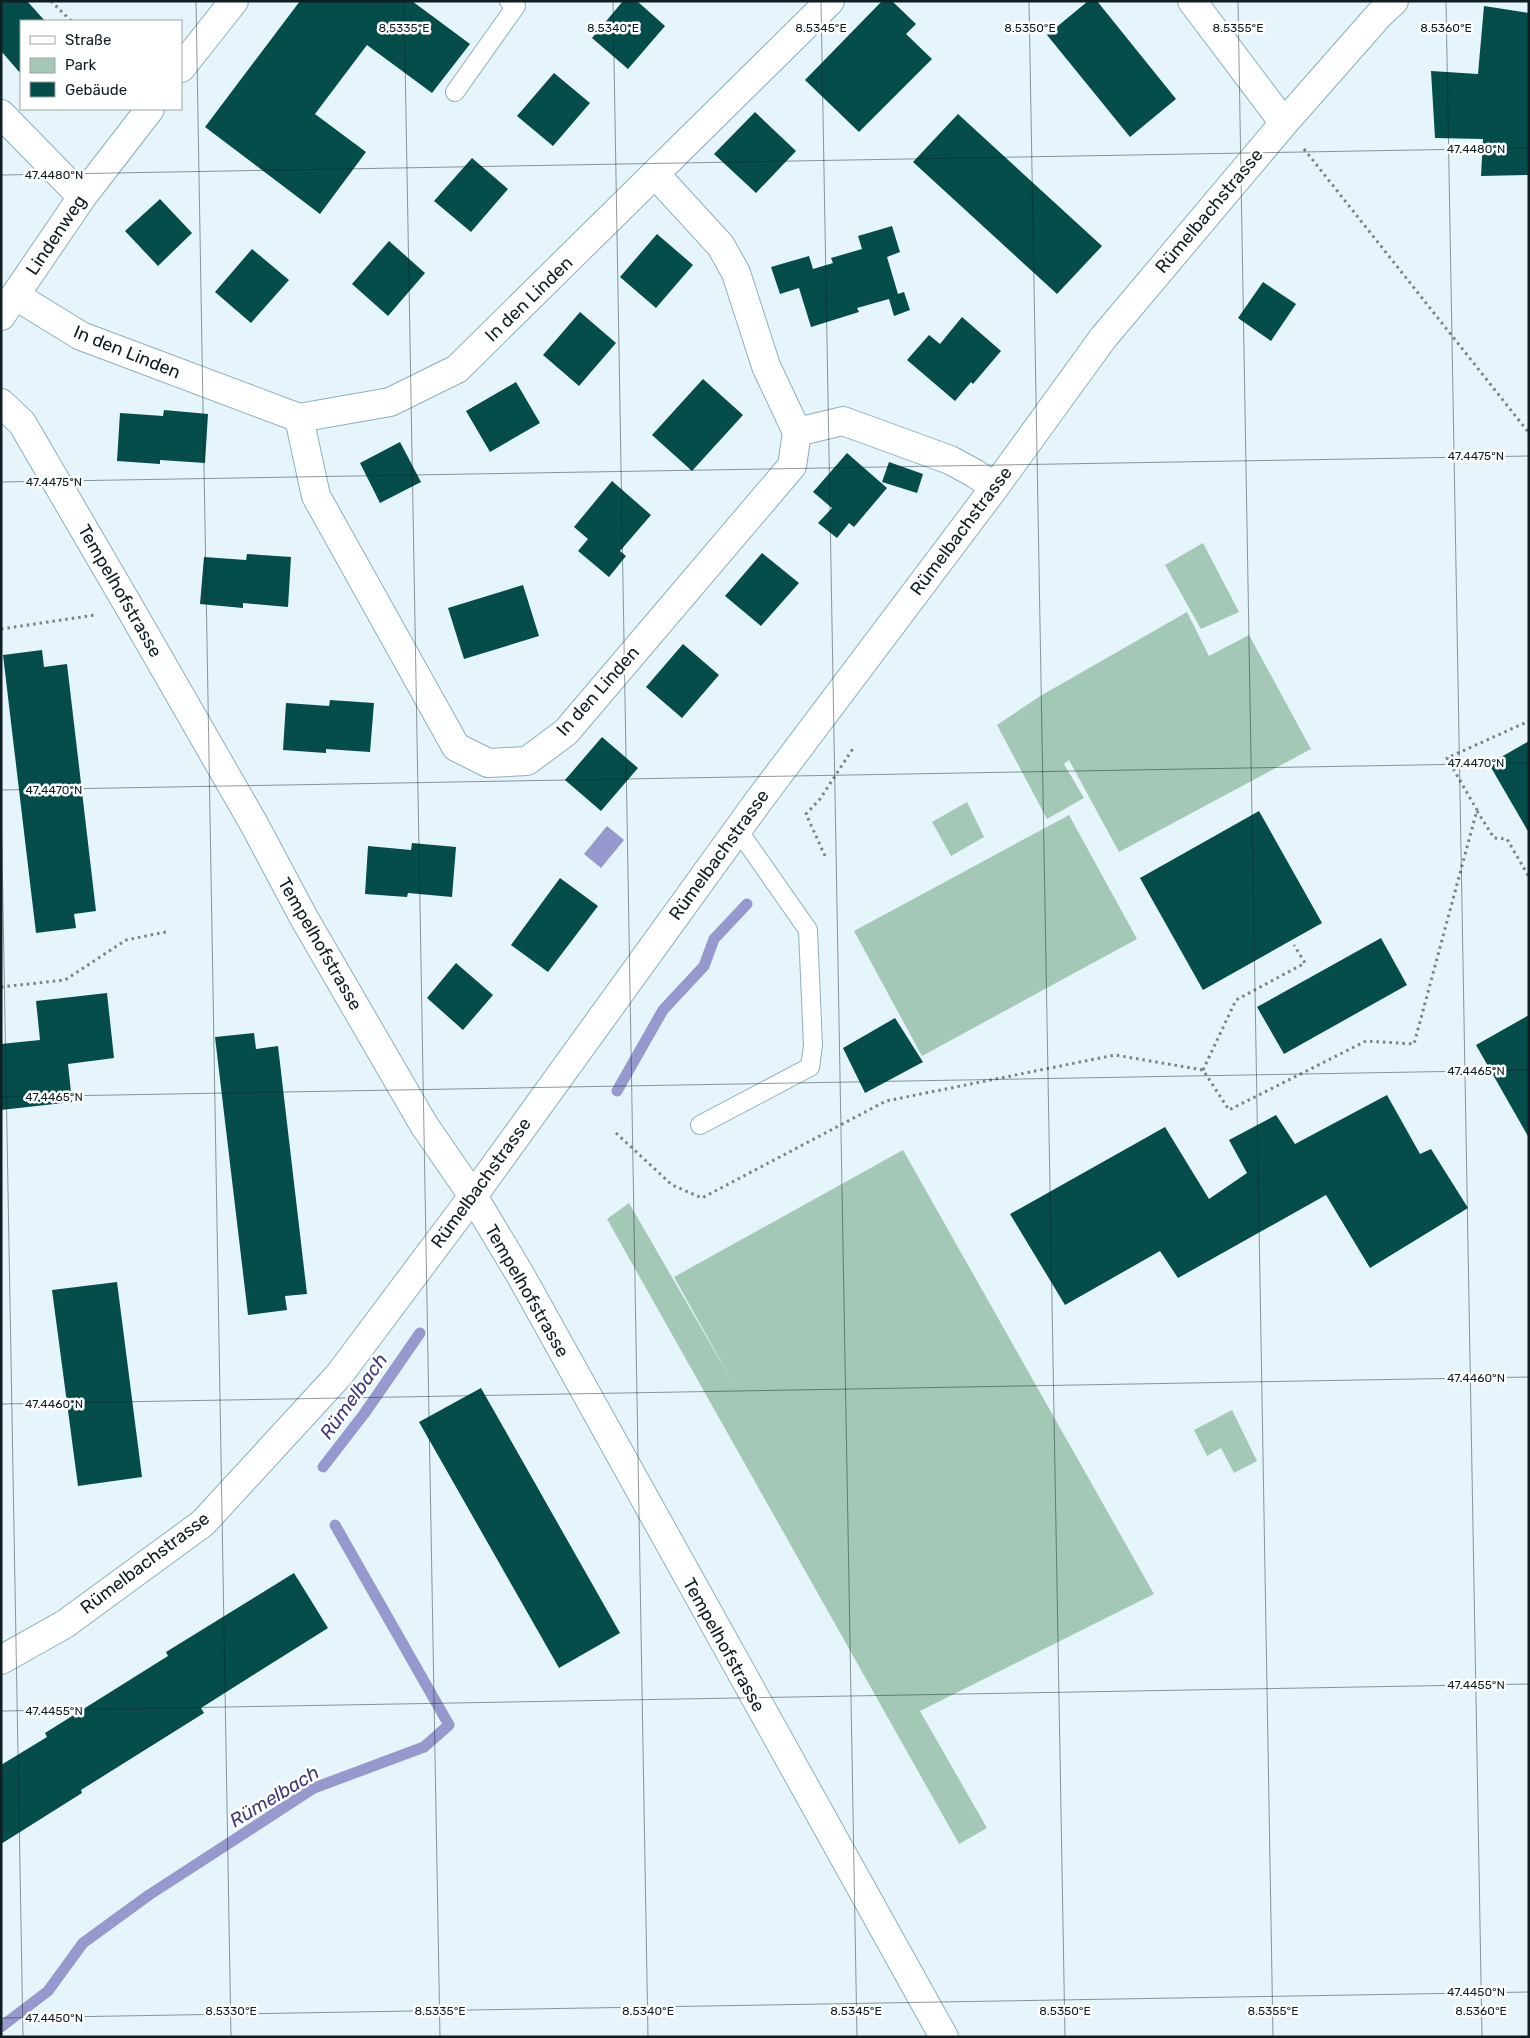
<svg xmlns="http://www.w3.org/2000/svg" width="1530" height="2038" font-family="Rubik,sans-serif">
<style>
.green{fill:#a3c8b5}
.water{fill:#9698ce}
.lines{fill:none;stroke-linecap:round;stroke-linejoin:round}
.stream{stroke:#9698ce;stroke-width:11}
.building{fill:#044d4b}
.service-casing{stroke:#8ab0bd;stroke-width:20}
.minor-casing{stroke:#8ab0bd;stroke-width:30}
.path{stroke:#758489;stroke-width:3;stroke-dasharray:2.5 4;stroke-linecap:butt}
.service{stroke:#fff;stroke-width:18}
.minor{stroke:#fff;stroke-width:28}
.ticks{fill:none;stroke:#0f1e23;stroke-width:1;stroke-opacity:0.45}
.labels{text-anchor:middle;stroke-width:5;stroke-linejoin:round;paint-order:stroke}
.street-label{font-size:18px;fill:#0f1e23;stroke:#fff}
.water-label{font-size:19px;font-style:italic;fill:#3e397c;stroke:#fff}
.ticks-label{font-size:12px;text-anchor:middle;fill:#0f1e23;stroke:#fff;stroke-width:5;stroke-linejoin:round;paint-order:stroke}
</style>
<rect width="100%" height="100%" fill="#e6f5fb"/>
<!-- green -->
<path class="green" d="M1203,543L1239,612L1201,629L1165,565Z
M1187,612L1209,656L1249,635L1311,749L1119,852L1069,760L1064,764L1084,798L1047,819L997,725L1042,695Z
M967,802L984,837L951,856L932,822Z
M1069,815L1137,939L922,1056L854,931Z
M903,1150L1154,1594L920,1711L987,1828L959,1844L607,1219L629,1203L732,1381L674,1277Z
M1232,1410L1257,1461L1234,1473L1221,1448L1207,1456L1194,1430Z"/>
<!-- water -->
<path class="water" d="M607,826L624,840L601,868L584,854Z"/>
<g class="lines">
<!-- stream -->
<path class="stream" d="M617,1091L663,1010L704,966L714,939L747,904
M323,1467L364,1414L420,1333
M1,2027L48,1991L83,1943L149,1895L314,1788L424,1747L449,1725L335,1525"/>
</g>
<!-- building -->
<path class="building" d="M1,1H27L45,21H21V74L1,51Z
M300,1H412L470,44L432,93L367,45L315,114L366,152L320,214L205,127Z
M623,1H637L665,26L628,69L592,38Z
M882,1H892L916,24L906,34L932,59L859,132L805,80Z
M1088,1H1097L1176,99L1130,137L1047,35Z
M1484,6L1529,13V175L1481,176L1483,139L1435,138L1431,71L1478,74Z
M554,73L590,103L553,146L517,116Z
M755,112L796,151L756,193L714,154Z
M958,114L1102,246L1057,294L913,162Z
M472,158L508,189L471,232L434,201Z
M160,199L192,233L158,266L125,231Z
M892,226L900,252L887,257L898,294L904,292L910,310L894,316L889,299L857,308L859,312L811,327L799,288L780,294L771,267L809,256L813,269L833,263L831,258L862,249L858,236Z
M657,234L693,265L656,308L620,277Z
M389,241L425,273L388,316L352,284Z
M252,249L289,280L251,323L215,292Z
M1263,282L1296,304L1271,341L1238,318Z
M580,312L616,343L579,386L543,355Z
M962,317L1001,351L973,384L971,382L955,401L907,360L929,335L940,344Z
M703,379L743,415L692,471L652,435Z
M516,382L540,423L490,452L466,411Z
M164,410L208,414L205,463L160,460V464L117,461L120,413L163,416Z
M400,442L421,482L380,503L360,463Z
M847,453L887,488L854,527L849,523L837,538L818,523L832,508L813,492Z
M889,462L923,474L917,493L882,482Z
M612,481L651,515L620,551L626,556L609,577L578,551L588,539L574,527Z
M762,553L799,583L761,626L725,596Z
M247,554L291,557L288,607L243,603V608L200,604L204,557L246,560Z
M523,585L539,636L464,659L448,608Z
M683,644L719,675L682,718L646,687Z
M42,650L44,667L67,664L96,911L74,914L76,928L36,933L3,655Z
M330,700L374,703L370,752L326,749V753L283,750L286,703L329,706Z
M602,737L638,768L601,811L565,780Z
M1529,741V833L1489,764Z
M1259,811L1322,923L1203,990L1140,878Z
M412,843L456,847L452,897L408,893L407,897L365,894L368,846L411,850Z
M560,878L598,906L548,972L511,945Z
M1381,938L1407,985L1284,1054L1257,1007Z
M456,963L493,995L463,1030L427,998Z
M107,993L114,1058L68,1064L72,1102L1,1110V1044L40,1040L36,1001Z
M1529,1015V1138L1476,1045Z
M895,1018L923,1062L865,1093L843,1048Z
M254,1033L256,1049L278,1046L307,1294L285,1296L287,1310L248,1315L215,1037Z
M1387,1095L1420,1154L1431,1149L1468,1208L1370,1268L1326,1195L1178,1278L1160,1251L1065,1305L1010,1214L1165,1127L1209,1199L1247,1173L1229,1140L1276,1115L1295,1144Z
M117,1282L142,1477L78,1486L52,1290Z
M481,1388L620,1633L559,1668L419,1422Z
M294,1573L328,1628L201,1708L204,1713L81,1790L82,1793L1,1844V1765L47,1737L45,1733L168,1656L166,1652Z"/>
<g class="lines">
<!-- service casing -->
<g class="service-casing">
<path id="service" d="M455,92L516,6L509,1
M700,1125L810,1067L813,1046L808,930L738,830"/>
</g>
<!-- minor casing -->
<g class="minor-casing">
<path id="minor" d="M1192,1L1284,123
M181,68L234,1
M1,114L82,197
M16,296L81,336L299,418L390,402L457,369L830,1
M1,316L82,197L150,109
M1,403L22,423L131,610L254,824L304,918L424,1125L473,1196L521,1276L944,2037
M299,418L316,496L456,747L488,763L527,761L566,732L792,466L797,432L766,366L736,273L721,246L656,175
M797,432L843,421L950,460L974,473L995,487
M1,1660L65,1624L203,1523L339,1375L473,1196L757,803L995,487L1103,338L1284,123L1379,15L1394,1"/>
</g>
<!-- path -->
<path class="path" d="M51,1L71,21
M1304,149L1529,433
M1,629L95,615
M1477,811L1494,838L1507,839L1529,877
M825,856L806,814L820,799L854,747
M1,987L65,980L126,940L166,932
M1203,1070L1236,1000L1305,963L1294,945
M616,1133L672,1185L702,1198L886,1101L1115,1055L1203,1070L1229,1110L1366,1041L1414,1044L1477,810L1447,758L1529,721"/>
<!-- service -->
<use href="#service" class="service"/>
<!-- minor -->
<use href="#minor" class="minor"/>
</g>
<!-- ticks -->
<path class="ticks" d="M196,1L231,2037M404,1L440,2037M613,1L648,2037M821,1L857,2037M1029,1L1065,2037M1238,1L1273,2037M1446,1L1482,2037M1,175L1529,148M1,482L1529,456M1,790L1529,763M1,794L23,2037M1,1097L1529,1070M1,1404L1529,1377M1,1711L1529,1684M1,2018L1529,1992"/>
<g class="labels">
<!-- street labels -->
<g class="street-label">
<text transform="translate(1209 211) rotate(-50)" y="6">Rümelbachstrasse</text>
<text transform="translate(56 235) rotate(-56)" y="6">Lindenweg</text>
<text transform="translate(529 299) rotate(-44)" y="6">In den Linden</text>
<text transform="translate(127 352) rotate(22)" y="6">In den Linden</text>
<text transform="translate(961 531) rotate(-53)" y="6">Rümelbachstrasse</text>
<text transform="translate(120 591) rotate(60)" y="6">Tempelhofstrasse</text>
<text transform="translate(598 691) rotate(-48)" y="6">In den Linden</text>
<text transform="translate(719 855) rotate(-54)" y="6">Rümelbachstrasse</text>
<text transform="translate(320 944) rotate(60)" y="6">Tempelhofstrasse</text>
<text transform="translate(481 1183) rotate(-54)" y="6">Rümelbachstrasse</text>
<text transform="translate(527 1291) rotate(60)" y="6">Tempelhofstrasse</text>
<text transform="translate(145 1563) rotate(-37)" y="6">Rümelbachstrasse</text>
<text transform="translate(724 1645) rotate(61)" y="6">Tempelhofstrasse</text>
</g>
<!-- water labels -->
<g class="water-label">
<text transform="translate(353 1396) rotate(-54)" y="7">Rümelbach</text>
<text transform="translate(274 1796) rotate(-31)" y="7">Rümelbach</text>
</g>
</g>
<g class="ticks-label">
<text x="404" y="32">8.5335°E</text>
<text x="613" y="32">8.5340°E</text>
<text x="821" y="32">8.5345°E</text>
<text x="1030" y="32">8.5350°E</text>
<text x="1238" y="32">8.5355°E</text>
<text x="1446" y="32">8.5360°E</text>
<text x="1476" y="153">47.4480°N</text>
<text x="54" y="179">47.4480°N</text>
<text x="1476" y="460">47.4475°N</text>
<text x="54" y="486">47.4475°N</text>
<text x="1476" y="767">47.4470°N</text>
<text x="54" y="794">47.4470°N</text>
<text x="1476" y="1075">47.4465°N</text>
<text x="54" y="1101">47.4465°N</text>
<text x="1476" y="1382">47.4460°N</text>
<text x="54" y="1408">47.4460°N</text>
<text x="1476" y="1689">47.4455°N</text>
<text x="54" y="1715">47.4455°N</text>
<text x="1476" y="1996">47.4450°N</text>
<text x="231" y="2015">8.5330°E</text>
<text x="440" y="2015">8.5335°E</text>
<text x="648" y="2015">8.5340°E</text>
<text x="856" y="2015">8.5345°E</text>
<text x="1065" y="2015">8.5350°E</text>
<text x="1273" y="2015">8.5355°E</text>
<text x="1481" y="2015">8.5360°E</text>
<text x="54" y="2022">47.4450°N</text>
</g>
<!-- border -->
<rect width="1530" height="2038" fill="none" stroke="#0f1e23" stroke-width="5"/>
<!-- legend -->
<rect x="20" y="20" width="162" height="90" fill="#ffffff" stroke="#9fa5a7"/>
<rect x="30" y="36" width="25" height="8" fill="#ffffff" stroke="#9fa5a7"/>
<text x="65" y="45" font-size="15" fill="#0f1e23">Straße</text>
<rect x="30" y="58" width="25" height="15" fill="#a3c8b5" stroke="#9fa5a7"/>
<text x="65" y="70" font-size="15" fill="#0f1e23">Park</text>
<rect x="30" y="82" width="25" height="15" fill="#044d4b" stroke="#9fa5a7"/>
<text x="65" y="95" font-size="15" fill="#0f1e23">Gebäude</text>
</svg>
